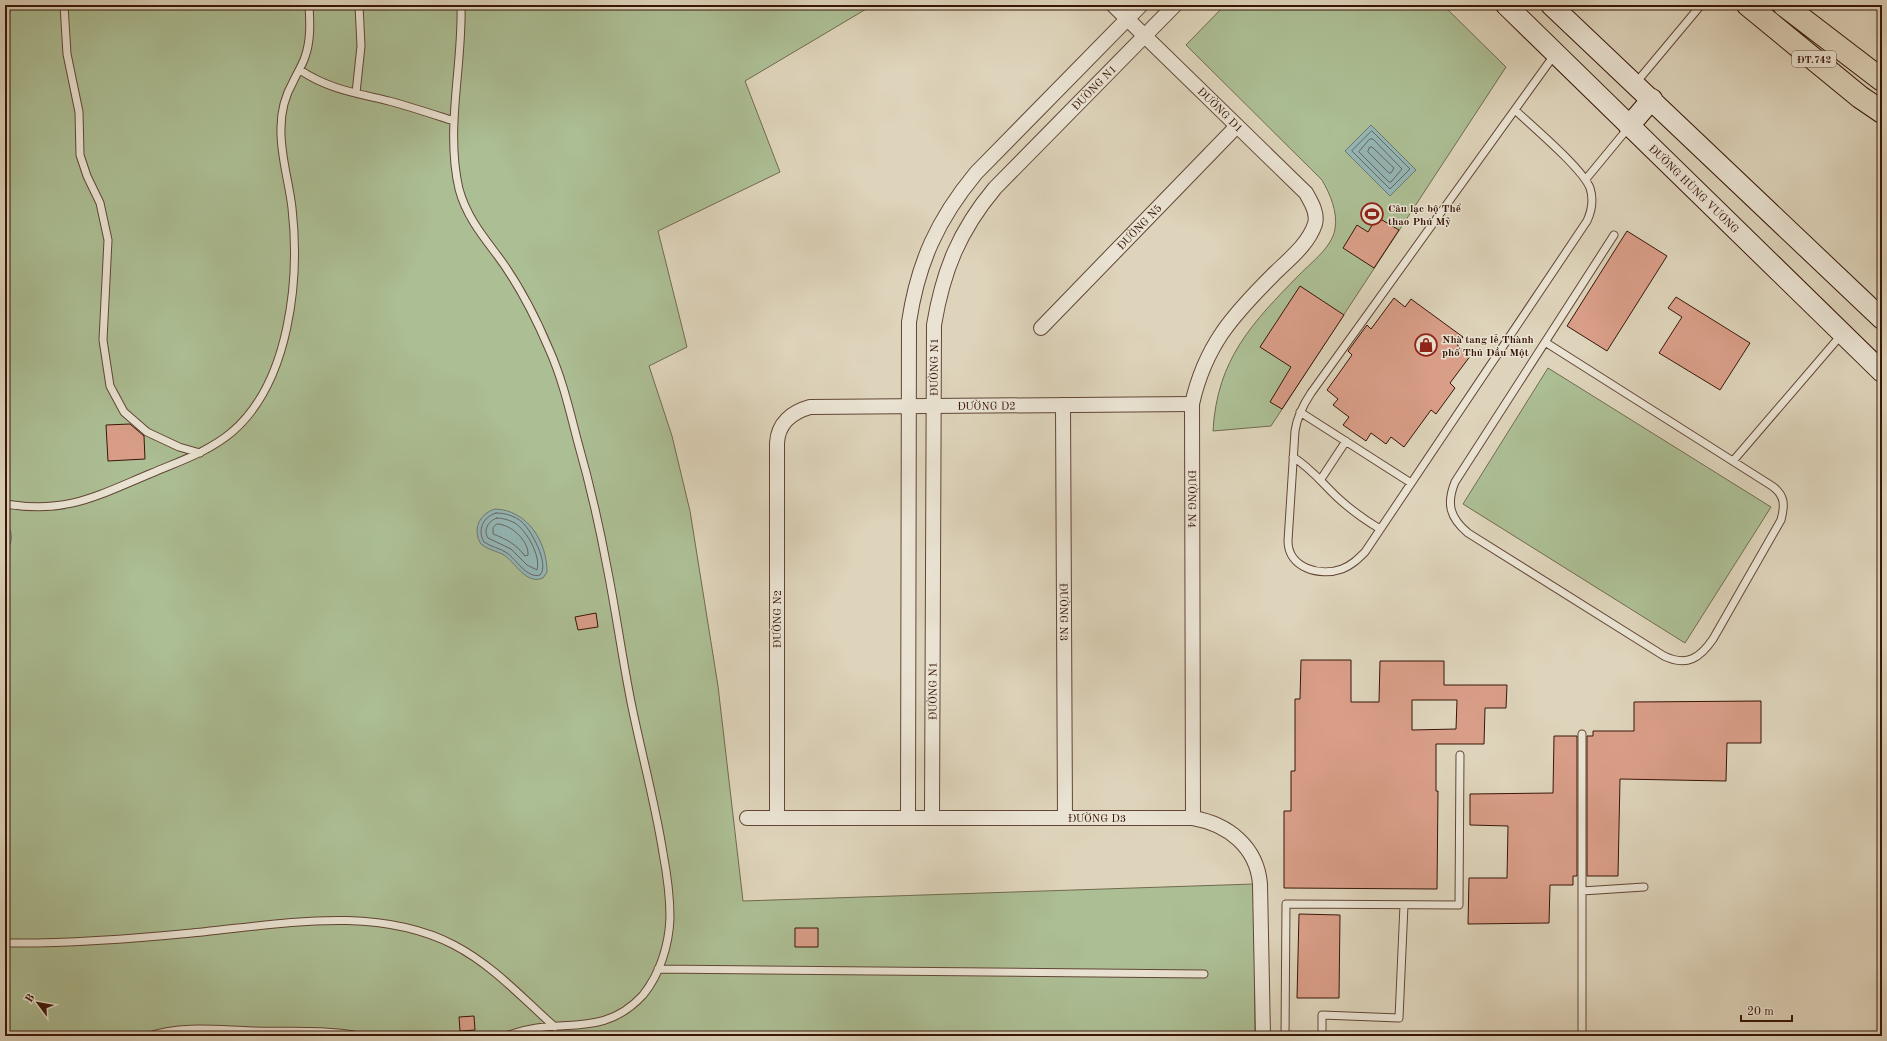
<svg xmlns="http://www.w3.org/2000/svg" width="1887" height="1041" font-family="'Old Standard TT',serif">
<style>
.green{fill:#acbe94;stroke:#726a4e}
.water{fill:#94b7b7;stroke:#6f7771}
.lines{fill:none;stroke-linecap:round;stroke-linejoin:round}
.shore{stroke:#666660;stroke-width:1}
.building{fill:#d99e88;stroke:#381608;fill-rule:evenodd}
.service-casing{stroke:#624635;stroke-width:9}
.minor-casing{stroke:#624635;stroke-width:16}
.secondary-casing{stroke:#381608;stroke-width:22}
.primary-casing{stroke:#381608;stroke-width:24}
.service{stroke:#eae3d3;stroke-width:7}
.minor{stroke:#eae3d3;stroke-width:14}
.secondary{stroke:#eae3d3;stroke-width:20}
.primary{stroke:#ded4bb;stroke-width:22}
.labels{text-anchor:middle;stroke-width:3;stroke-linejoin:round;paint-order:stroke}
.shield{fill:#eae3d3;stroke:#6d5445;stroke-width:1}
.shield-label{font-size:10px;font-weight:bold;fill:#381608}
.street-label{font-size:11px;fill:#381608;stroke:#eae3d3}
.poi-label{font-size:11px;font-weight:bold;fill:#381608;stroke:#eae3d3;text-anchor:start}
</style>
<rect width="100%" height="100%" fill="#ded4bb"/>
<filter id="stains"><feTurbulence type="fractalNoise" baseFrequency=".005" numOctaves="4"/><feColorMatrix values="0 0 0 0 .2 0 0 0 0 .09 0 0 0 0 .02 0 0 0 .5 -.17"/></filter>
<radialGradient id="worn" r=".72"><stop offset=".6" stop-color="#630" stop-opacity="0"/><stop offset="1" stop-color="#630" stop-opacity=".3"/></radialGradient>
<!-- green -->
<path class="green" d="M5,5H873L745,81L780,172L658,231L687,347L649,366L672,436L690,511L718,686L743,901L1254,884L1255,1036H5Z
M1225,5H1443L1506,67L1271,426L1213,431C1217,359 1252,323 1300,274C1312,262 1332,247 1335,229C1338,212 1330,194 1322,180L1186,45Z
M1548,368L1771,507L1685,643L1463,504Z"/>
<!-- water -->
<path class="water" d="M1371,125L1416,170L1390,196L1345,151Z
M495,509C527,510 547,541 547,572L543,578C526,585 516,563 504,555C497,551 488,550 481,544C472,530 479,514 495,509Z
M5,522C14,532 13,543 5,553Z"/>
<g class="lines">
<!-- shore -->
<path class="shore" d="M1372,131L1410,169L1390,189L1352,151Z
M1370,139H1373L1402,169L1391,182H1389L1359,152Z
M1370,147H1372L1394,168L1391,173H1389L1368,152Z
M496,513C505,513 515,516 522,522C531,530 550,564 540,575C527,579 516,559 507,553C500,548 491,547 484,542C477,530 483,517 496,513Z
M497,518C503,518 509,520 515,523C527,531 541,556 537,570L527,565L511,549L488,538C483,530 488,521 497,518Z
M497,524C511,524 529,541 528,555L525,556C516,544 506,539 493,534V528Z"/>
</g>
<!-- building -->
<path class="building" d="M1377,217L1399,230L1374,268L1343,248L1357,225L1368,232Z
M1627,231L1667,256L1607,351L1567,326Z
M1300,286L1344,315L1282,409L1270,402L1291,367L1260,347Z
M1676,297L1750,343L1720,390L1659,353L1682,317L1668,308Z
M1394,298L1405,307L1411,299L1463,337L1457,345L1471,355L1450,383L1455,388L1436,414L1431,410L1404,447L1391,437L1386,444L1371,433L1366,441L1343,425L1349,417L1333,405L1338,399L1327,390L1352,355L1348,351L1367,325L1371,329Z
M130,424L144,436L145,459L108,461L106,425Z
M596,613L598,627L578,630L575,617Z
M1301,660H1351V702H1379L1380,661H1444V685H1507L1506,708H1485L1484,744H1436V791H1438L1437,889L1284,888V811H1291V771H1295V699H1300ZM1412,700H1457L1456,729L1412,730Z
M1761,701V743H1727L1726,781L1620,779L1618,876H1587V736H1593V731H1634V702Z
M1554,736H1577V876H1573V885H1550L1549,923L1468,924L1469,878H1507L1508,826L1470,825V794L1553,793Z
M1299,914L1340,915L1339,998H1297Z
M795,928H818V947H795Z
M474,1016L475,1030L460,1031L459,1017Z"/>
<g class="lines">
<!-- service casing -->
<g class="service-casing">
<path id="service" d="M64,5L67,54L79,112L80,155L87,176L100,203L108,240L103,340L110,386L124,412L147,432L179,447L200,453
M461,5C463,66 445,128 459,189C466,215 481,234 497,255C518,283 535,316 549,349C562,378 569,408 577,439C589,481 599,524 607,567C616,612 622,657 631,702C641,752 655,802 663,853C667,874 670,896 670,918C669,945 660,974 643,995C601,1041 557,1015 506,1036
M300,70C328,89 356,93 389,101C411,107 432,114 454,121
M1635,84L1701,5
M356,93L361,46L359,5
M1515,110C1532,126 1583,169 1590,188C1594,200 1592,210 1587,221L1365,552C1358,559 1352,565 1342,569C1320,577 1288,568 1288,541L1295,431C1297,417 1303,405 1311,393L1555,54
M1586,179L1629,127
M1545,342L1772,486C1785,495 1785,505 1781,520L1713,639C1700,658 1687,667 1664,656L1468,533C1450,518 1446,504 1455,482L1614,235
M1300,412L1411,483
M1293,457C1312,469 1322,483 1338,498C1351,510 1365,520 1380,529
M1733,461L1842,334
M1321,479L1346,441
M5,504C68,514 96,496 152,473C180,461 208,452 232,432C290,382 300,279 292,208C289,181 280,155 281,128C281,113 285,96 293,82C297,73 302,66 305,57C311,40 310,22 309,5
M1582,734V1036
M1582,891L1644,887
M5,943C68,944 130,939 192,933C278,925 374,904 454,945C494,966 522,998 555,1027
M658,969L1204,974
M149,1036C183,1025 218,1030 252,1031C289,1032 323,1029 359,1036
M1285,1036L1286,904L1459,905L1460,755
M1322,1036V1015L1399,1018L1404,905"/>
</g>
<!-- minor casing -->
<g class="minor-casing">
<g id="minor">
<path id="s1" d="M1113,5L1306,193C1311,202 1318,213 1315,224C1308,245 1288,260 1273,275C1232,316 1205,346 1192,404L1193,818"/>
<path id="s2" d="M1041,328L1237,126"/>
<path id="s3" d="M1063,405L1065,818"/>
<path id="s4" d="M747,818H1193C1228,824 1257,847 1260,884L1263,1036"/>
<path id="s5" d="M777,818V443C778,423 792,412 810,407L1192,404"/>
<path d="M908,818L909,322C918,262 938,219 976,173L1141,5"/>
<path id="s6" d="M932,818L934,325C943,271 959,231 995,188L1175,5"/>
</g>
</g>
<!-- secondary casing -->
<g class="secondary-casing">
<g id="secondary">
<path id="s7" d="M1506,5L1882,372"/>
<path d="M1551,5L1882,319"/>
<path d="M1629,126L1652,99"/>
</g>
</g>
<!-- primary casing -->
<g class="primary-casing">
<path id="primary" d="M1748,5L1860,97L1882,112
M1784,5L1882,80"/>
</g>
<!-- service -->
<use href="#service" class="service"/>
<!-- minor -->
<use href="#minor" class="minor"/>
<!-- secondary -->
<use href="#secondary" class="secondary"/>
<!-- primary -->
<use href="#primary" class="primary"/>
</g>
<!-- icons -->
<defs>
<g id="stadium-ring" transform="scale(1.15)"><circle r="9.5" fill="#eae3d3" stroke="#8f2418" stroke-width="1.5"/><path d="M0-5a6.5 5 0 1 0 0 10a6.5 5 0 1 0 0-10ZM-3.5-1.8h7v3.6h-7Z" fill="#8f2418"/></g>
<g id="shop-ring" transform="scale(1.15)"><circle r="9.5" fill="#eae3d3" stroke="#8f2418" stroke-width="1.5"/><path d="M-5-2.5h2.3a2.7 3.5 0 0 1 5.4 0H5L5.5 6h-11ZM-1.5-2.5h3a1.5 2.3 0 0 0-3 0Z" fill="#8f2418"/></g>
</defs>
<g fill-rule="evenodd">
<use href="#stadium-ring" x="1372" y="214"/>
<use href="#shop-ring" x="1426" y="345"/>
</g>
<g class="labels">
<!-- shield labels -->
<rect class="shield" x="1792" y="51" width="44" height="16" rx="3"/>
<g class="shield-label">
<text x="1814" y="63">ĐT.742</text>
</g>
<!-- street labels -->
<g class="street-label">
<text dy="4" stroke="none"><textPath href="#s6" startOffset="786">ĐƯỜNG N1</textPath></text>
<text dy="4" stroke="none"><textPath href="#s1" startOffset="150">ĐƯỜNG D1</textPath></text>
<text dy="4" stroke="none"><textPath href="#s7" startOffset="263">ĐƯỜNG HÙNG VƯƠNG</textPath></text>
<text dy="4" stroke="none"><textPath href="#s2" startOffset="141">ĐƯỜNG N5</textPath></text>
<text dy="4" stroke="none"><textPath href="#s6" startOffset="451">ĐƯỜNG N1</textPath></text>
<text dy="4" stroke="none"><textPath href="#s5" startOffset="604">ĐƯỜNG D2</textPath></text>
<text dy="4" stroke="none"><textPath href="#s1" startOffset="619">ĐƯỜNG N4</textPath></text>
<text dy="4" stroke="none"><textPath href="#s3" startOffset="207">ĐƯỜNG N3</textPath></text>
<text transform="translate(777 619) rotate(-90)" y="4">ĐƯỜNG N2</text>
<text dy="4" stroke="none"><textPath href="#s6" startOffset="127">ĐƯỜNG N1</textPath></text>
<text dy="4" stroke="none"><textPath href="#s4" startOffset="350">ĐƯỜNG D3</textPath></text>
</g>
<!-- poi labels -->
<g class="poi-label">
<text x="1388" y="212">Câu lạc bộ Thể<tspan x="1388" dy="13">thao Phú Mỹ</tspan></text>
<text x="1442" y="343">Nhà tang lễ Thành<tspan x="1442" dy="13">phố Thủ Dầu Một</tspan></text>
</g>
</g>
<!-- margin -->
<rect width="1887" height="1041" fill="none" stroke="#ded4bb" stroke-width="20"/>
<rect x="6" y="6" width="1875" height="1029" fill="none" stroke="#381608" stroke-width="2"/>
<rect x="10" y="10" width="1867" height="1021" fill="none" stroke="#381608"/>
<!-- north arrow -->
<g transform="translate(38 1003) rotate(302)" stroke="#eae3d3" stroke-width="3" paint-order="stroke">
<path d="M0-3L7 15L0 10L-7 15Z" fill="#381608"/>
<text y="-6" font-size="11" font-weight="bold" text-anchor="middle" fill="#381608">B</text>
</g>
<!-- scale -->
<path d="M1741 1015v6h51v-6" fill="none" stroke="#381608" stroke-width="2"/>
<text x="1747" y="1015" font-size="12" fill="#381608" stroke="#eae3d3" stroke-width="3" paint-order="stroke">20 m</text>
<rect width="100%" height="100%" filter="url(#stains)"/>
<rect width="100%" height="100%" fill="url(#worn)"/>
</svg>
